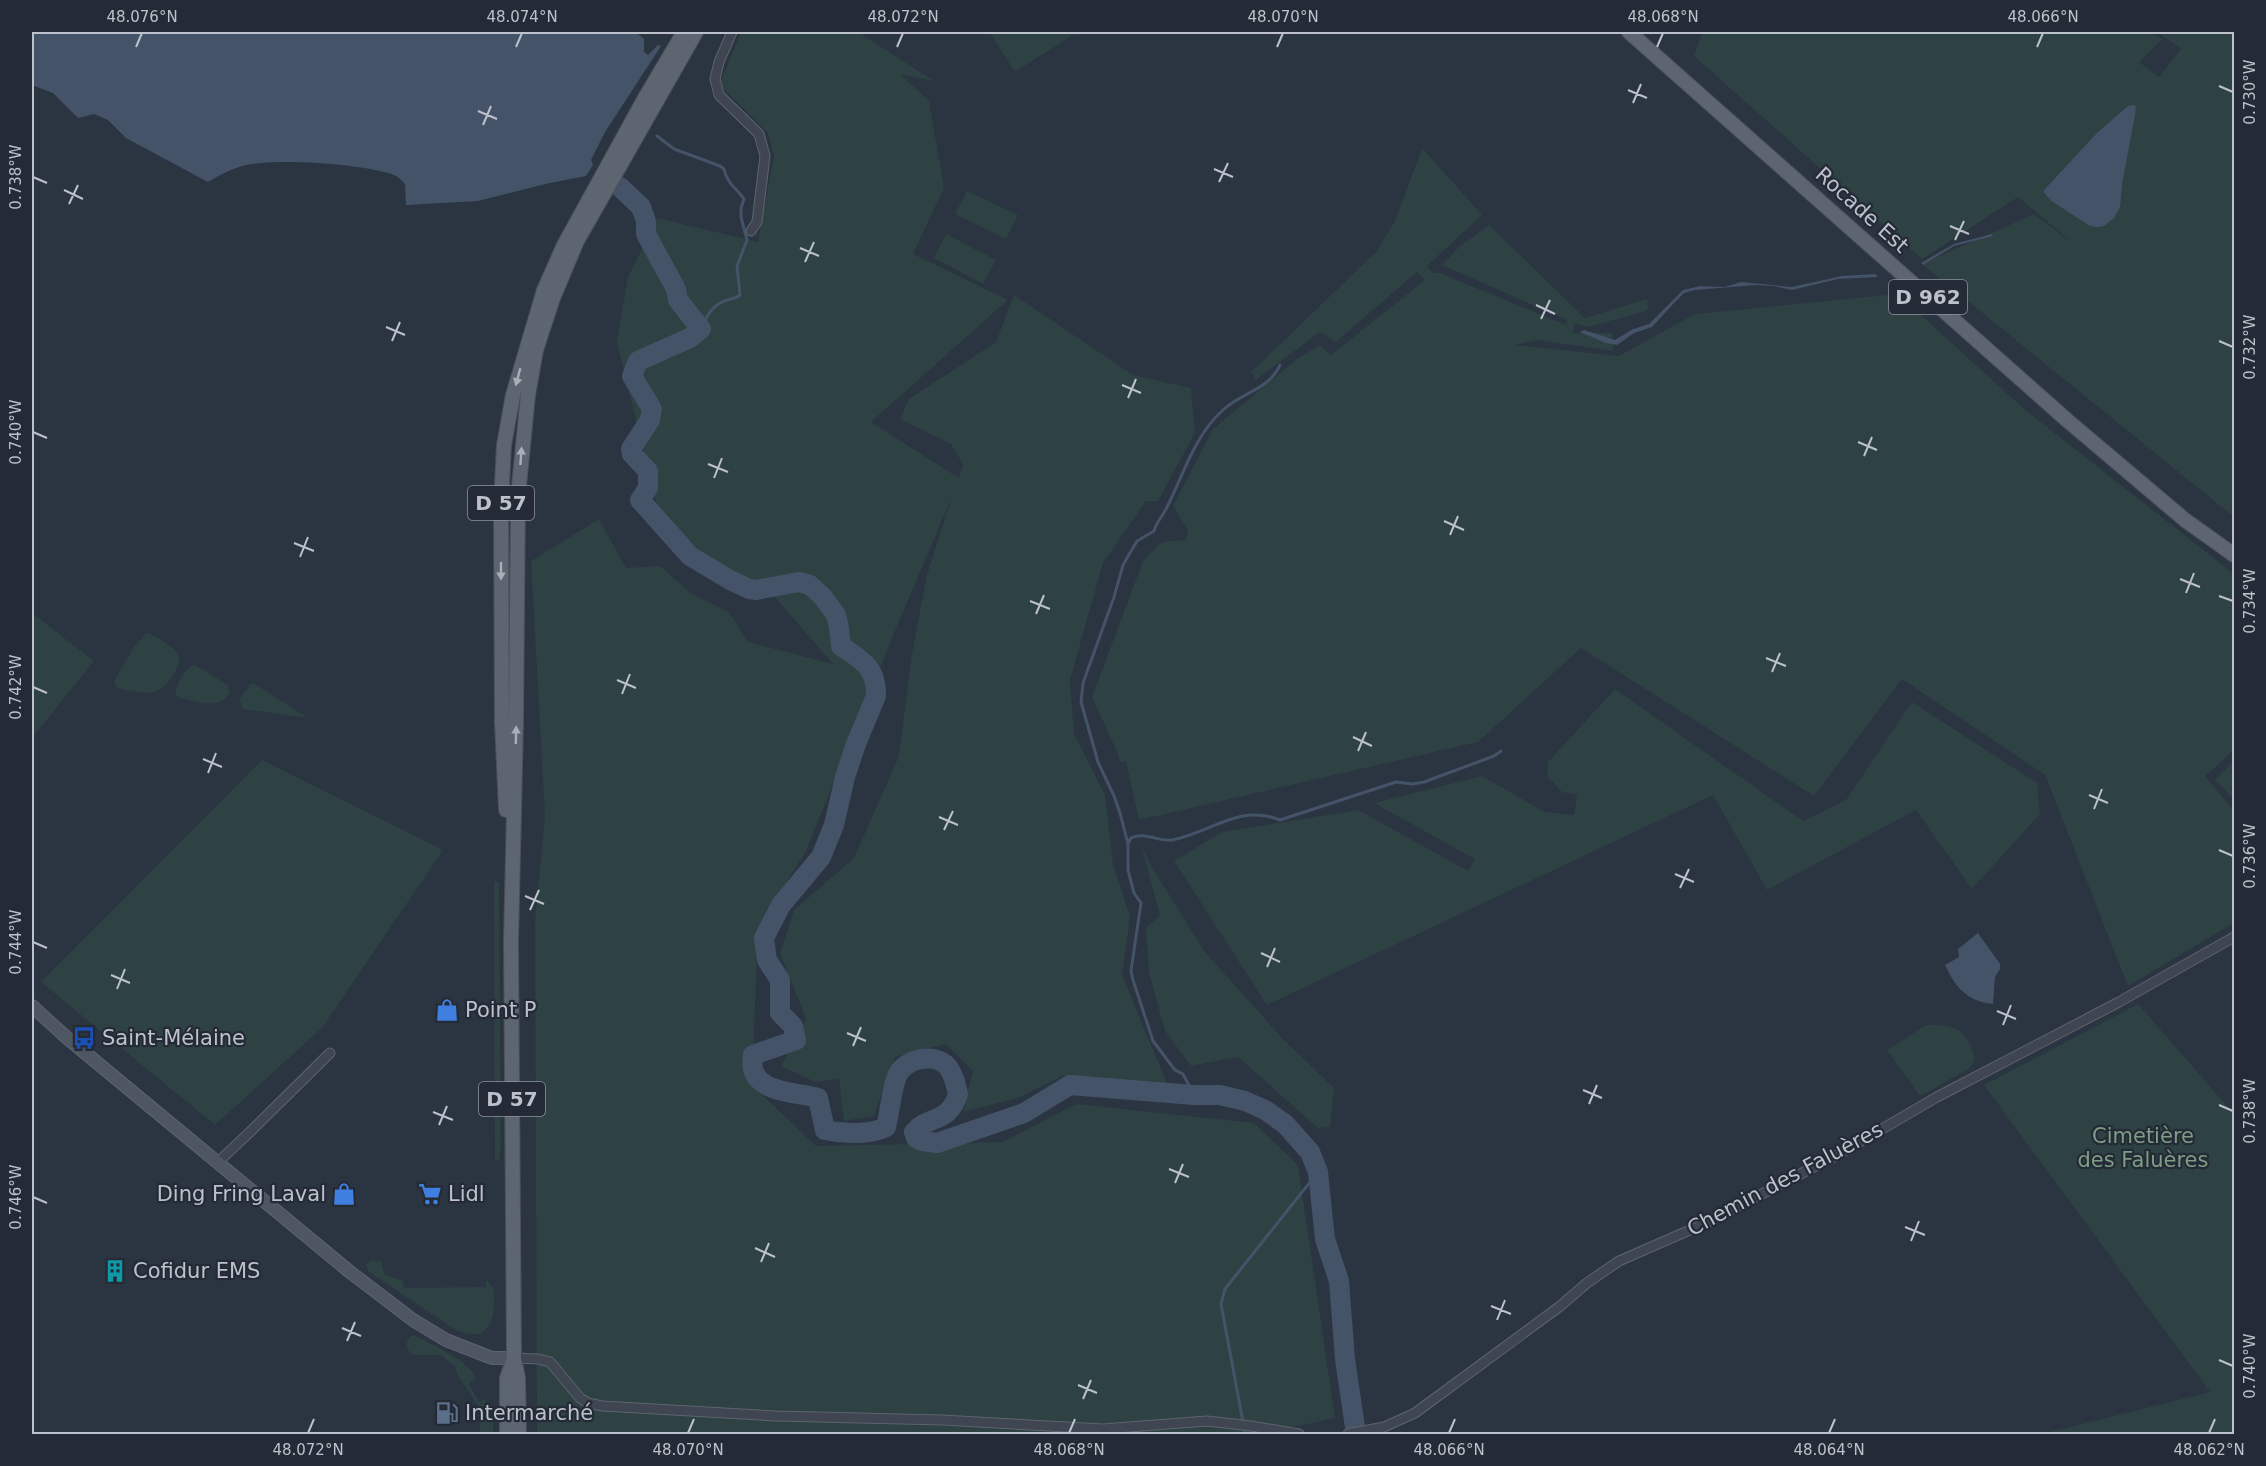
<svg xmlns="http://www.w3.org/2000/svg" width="2266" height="1466" font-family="'DejaVu Sans',sans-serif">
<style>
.green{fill:#2e4143}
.water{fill:#455369}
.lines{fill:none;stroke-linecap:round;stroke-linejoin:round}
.stream{stroke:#455369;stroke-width:3}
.river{stroke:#455369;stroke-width:20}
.street-casing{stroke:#5d646e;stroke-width:11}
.secondary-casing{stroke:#5d646e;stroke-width:14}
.primary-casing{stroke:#494f5a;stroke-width:16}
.street{stroke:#3f4651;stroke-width:9}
.secondary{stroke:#4e5563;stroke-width:12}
.primary{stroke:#5d6570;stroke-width:14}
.oneway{fill:#a9afb9}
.ticks{fill:none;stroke:#bcc1cb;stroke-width:2}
.labels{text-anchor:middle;stroke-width:4.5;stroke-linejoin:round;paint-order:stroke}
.shield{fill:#242b36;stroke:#8e949e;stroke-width:1.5}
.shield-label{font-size:20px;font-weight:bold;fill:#bcc1cb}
.street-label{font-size:21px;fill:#bcc1cb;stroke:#242b36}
.poi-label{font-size:21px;fill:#bcc1cb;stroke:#242b36;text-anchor:start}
.park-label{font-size:21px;fill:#7d9d85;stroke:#242b36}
.neatline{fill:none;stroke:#bcc1cb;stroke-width:2}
.ticks-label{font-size:15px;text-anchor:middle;fill:#bcc1cb}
</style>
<rect width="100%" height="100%" fill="#2b3441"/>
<!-- green -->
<path class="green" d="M741,32H858L934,81L900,74L929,101L944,188L913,254L1008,300L871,422L959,478L963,464L951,444L900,419L909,399L996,342L1014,295L1133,375L1191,388L1195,433L1158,501H1146L1103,563L1070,680L1074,734L1105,795L1113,864L1130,917L1122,975L1168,1086L1062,1076L1018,1098L963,1112L973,1071L946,1044L895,1057L874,1116L844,1121L839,1079L815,1082L781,1066L806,1019L780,953L794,910L854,858L899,756L912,653L927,575L951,499L897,626L805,853L758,928L752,1085L816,1146L1003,1142L1076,1104L1254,1123L1298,1165L1335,1418L1263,1434H537L535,920L545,817L531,561L599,519L626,568L660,566L692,594L729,612L748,642L833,664L775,597L713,564L658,510L617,342L628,277L657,218L758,242L774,156L768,133L722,87L721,80Z
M989,32H1078L1015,72Z
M1702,32H2152L2162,39L2139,62L2159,77L2181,49L2157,32H2234V517L1922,264L2034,214L2075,245L2018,197L1922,259L1694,56Z
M1422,148L1482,215L1427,266L1433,273H1440L1566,325L1567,320L1442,265L1458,248L1489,225L1585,318L1647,299L1649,307L1646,311L1588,327L1574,323L1573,333H1612L1613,351L1537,340L1515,345L1619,356L1695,314L1898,294L2024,409L2234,574V750L2205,776L2234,811V923L2128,986L2045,775L1902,679L1814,796L1581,648L1478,742L1139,820L1126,762H1120L1118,754L1092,697L1143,561L1162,542L1186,540L1188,531L1173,506L1213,429L1297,359L1320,345L1331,355L1425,280L1417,272L1336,342L1320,332L1256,380L1251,372L1376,252L1395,221Z
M967,191L1018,215L1006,239L955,214Z
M946,234L996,260L983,284L934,258Z
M32,613L94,661L32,738Z
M146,633L151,634C159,639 172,645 177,653C181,659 179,664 176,670C160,700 146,694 117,688L114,684L115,679L134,647Z
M195,665L228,685L230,693C216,711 200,702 180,698L176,695C175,685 185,667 195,665Z
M250,684H255L308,718L243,709L239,700Z
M1615,689L1803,821L1846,800L1912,702L2037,783L2040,814L1972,889L1916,810L1767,890L1713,795L1267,1005L1174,861L1222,832L1358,810L1468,871L1475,859L1374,803L1482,776L1545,812L1574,815L1577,795L1562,792L1547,776L1548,762Z
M262,760L443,850L322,1028L215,1125L41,982Z
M2234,761V799L2215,780Z
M1141,845L1155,872L1205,952L1283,1039L1334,1088L1330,1127L1318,1128L1238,1057L1191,1066L1165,1031L1149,973L1146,928L1160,915Z
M494,881L499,883L501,1149L499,1160H495V1157Z
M2138,1004L2234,1114V1434H2042L2210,1392L1984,1085Z
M1926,1025C1956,1024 1967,1029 1975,1059L1970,1068L1920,1096L1887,1050Z
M371,1260L381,1261L385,1275L403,1281L404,1288L486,1287V1281H488C489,1283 492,1286 493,1288C495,1292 494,1298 494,1302C494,1328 483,1342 456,1330L368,1271L366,1265Z
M411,1336H416C437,1348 462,1356 476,1377L469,1384L479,1402L485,1399L493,1422V1434H480L479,1407L458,1376L455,1366L440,1355H414C406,1351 404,1342 411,1336Z"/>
<!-- water -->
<path class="water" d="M32,32H508L512,34L518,32L637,33L644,39V52L648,55L658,45L661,46L605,132L591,160L593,165L586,176L545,184L478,201L406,205L405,184C402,181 399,177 394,175C365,164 277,158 246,165C233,168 220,175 208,182L126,138L108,120L94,114L78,118L53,93L32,85Z
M2132,105L2136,106L2135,115L2122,184L2120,207L2114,218L2104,226L2097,227L2090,226L2053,202L2044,193V190L2097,133L2128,106Z
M1992,234L1993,236L1954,246L1923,265L1921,263L1954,244Z
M1875,274L1878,277L1838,279L1792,290L1774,286L1756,285L1695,290L1684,293L1675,302L1652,327L1634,333L1617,345L1606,343L1580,332L1584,330L1615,340L1633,329L1649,324L1683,290L1700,286L1725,287L1741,282L1792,287L1842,276Z
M1978,933L2000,964V969L1995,977L1993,1004C1967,1001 1956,988 1945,965L1959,957L1958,949Z"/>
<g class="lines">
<!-- stream -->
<path class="stream" d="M657,136L674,149L720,166L724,169C726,182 737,189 744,199L741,208V217L747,240L737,266L740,295C735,299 732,299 727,300C712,305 707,315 701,329
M1128,844L1131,838C1144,831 1158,842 1172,840C1211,833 1239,803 1280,820L1396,782L1413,784L1424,782L1494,756L1501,751
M1194,1095L1183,1074L1175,1070L1153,1041L1133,980L1131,971L1141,903L1134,893L1128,870V844L1120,813L1114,796L1098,762L1081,702L1083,683L1114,597L1123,565L1137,541L1154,531C1156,523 1161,518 1165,511C1183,477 1193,437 1223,410C1242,392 1269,390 1280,365
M1250,1434L1245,1433L1221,1304L1225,1289L1318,1172"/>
<!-- river -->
<path class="river" d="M620,187L641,207L646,221V234L676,289L678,300L701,329L690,338L638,361L632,376L652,409L650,420L631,449L632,454L648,471V488L640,500L690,556L730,580L749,589L756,590L799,582L810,585L823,597L836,615L839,628L841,646C861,660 877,667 876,696L856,744L845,777L834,825L821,857L781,905L764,938L767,960L780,980V1013L793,1026L796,1040L753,1055C746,1094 794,1091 818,1098L825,1130C843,1134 870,1135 886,1127C890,1111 891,1092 897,1076C904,1058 936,1052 948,1067C954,1075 956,1085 958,1094C949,1124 928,1115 914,1132L916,1138L922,1141L937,1143L1024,1113L1070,1085L1194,1095H1220L1245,1101L1265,1110L1285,1124L1310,1152L1318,1172L1325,1239L1339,1281L1345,1359L1356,1434"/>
<!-- street casing -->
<g class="street-casing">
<path id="street" d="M732,32L719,62L715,79L719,95L759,134L765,156L757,222L751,231
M218,1162L250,1132L330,1053
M514,1358L538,1359L550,1362L580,1398L588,1403L602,1406L776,1416L942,1420L1103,1429L1207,1421L1251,1426L1299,1434
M1348,1434L1384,1427L1415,1413L1559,1307L1587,1283L1619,1261L1706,1223L1839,1154L1937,1097L2119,1002L2234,937"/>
</g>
<!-- secondary casing -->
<g class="secondary-casing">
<path id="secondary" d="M32,1006L66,1037L350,1272L413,1320L446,1340L492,1358H514"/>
</g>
<!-- primary casing -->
<g class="primary-casing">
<path id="primary" d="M1629,32L2068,421L2185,520L2234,555
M506,810L502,722L501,504L504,445L513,395L544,290L564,245L646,96L684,32
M507,1434V1378L514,1358
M519,1434L518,1378L514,1358L511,941L516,723L518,496L528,395L536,350L553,298L577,241L696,32"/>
</g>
<!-- street -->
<use href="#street" class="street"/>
<!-- secondary -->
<use href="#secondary" class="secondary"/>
<!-- primary -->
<use href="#primary" class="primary"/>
</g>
<!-- one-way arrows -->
<defs><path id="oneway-solid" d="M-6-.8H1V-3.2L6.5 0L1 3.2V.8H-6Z" transform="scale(1.5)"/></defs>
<g class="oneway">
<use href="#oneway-solid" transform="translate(518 377) rotate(105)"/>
<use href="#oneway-solid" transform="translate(521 456) rotate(-86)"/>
<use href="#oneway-solid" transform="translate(501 571) rotate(90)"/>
<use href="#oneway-solid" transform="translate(516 735) rotate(-89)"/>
</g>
<!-- ticks -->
<path class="ticks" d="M136,47L142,33M516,47L522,33M897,47L903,33M1277,47L1283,33M1657,47L1663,33M2037,47L2043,33M2219,86L2233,92M1628,90L1647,98M1633,103L1641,84M478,111L497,119M483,125L491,106M1214,169L1233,177M33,177L47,183M1219,182L1228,163M64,190L83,199M69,204L78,185M1950,226L1969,234M1955,240L1964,221M800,248L819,256M805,262L814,242M1536,305L1555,314M1541,319L1550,300M386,327L405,335M392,341L400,322M2219,341L2233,347M1122,385L1141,393M1128,398L1136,379M33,432L47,438M1858,442L1877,450M1864,456L1872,437M708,464L728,472M714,478L722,458M1444,521L1464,530M1450,535L1458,516M294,543L314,551M300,557L308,537M2180,579L2200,587M2186,593L2194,573M2219,596L2233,601M1030,601L1050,609M1036,614L1044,595M1766,658L1786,666M1772,672L1780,653M617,680L636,688M33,687L47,693M622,694L630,674M1353,737L1372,746M1358,751L1366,732M203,759L222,767M208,773L216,753M2089,795L2108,803M2094,809L2102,789M939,817L958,825M944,830L953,811M2219,850L2233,856M1675,874L1694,882M1680,888L1689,869M525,896L544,904M530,910L539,890M33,942L47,948M1261,953L1280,962M1267,967L1275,948M111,975L130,983M117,989L125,969M1997,1011L2016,1019M2003,1025L2011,1005M847,1033L866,1041M853,1046L861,1027M1583,1090L1602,1098M1589,1104L1597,1085M2219,1105L2233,1111M433,1112L453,1120M439,1125L447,1106M1169,1169L1189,1177M1175,1183L1183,1164M33,1197L47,1203M1905,1227L1925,1235M1911,1241L1919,1221M755,1248L775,1257M761,1262L769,1243M1491,1306L1511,1314M1497,1320L1505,1300M342,1328L361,1336M347,1341L355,1322M2219,1360L2233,1366M1078,1385L1097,1393M1083,1399L1091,1380M308,1433L314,1419M688,1433L694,1419M1069,1433L1075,1419M1449,1433L1455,1419M1829,1433L1835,1419M2209,1433L2215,1419"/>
<!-- icons -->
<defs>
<g id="shop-bare" transform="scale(1.8)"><path d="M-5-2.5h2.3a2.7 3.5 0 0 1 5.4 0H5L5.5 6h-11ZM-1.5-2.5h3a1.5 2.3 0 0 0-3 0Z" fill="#3f7fe0" stroke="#242b36" stroke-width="2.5" paint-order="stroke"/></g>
<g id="bus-bare" transform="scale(1.8)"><path d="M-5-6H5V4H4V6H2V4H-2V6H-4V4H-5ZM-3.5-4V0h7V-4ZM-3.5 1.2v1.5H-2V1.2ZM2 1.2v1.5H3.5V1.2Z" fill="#1a4fb4" stroke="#242b36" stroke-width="2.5" paint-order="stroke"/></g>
<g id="supermarket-bare" transform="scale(1.8)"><path d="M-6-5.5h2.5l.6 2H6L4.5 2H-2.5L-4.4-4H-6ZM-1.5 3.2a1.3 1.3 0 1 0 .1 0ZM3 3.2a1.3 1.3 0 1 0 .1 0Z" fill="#3f7fe0" stroke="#242b36" stroke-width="2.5" paint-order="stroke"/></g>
<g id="building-bare" transform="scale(1.8)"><path d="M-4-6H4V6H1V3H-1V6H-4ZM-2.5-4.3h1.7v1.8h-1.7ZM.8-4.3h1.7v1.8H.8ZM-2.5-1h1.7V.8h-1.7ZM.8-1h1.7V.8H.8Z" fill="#0f9aa8" stroke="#242b36" stroke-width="2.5" paint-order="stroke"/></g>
<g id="fuel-bare" transform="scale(1.8)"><path d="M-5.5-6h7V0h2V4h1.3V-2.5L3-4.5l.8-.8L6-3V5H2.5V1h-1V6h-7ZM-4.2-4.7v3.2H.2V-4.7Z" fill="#5c6f8a" stroke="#242b36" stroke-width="2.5" paint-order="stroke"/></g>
</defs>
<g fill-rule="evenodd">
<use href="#shop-bare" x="447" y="1010"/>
<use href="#bus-bare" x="84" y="1038"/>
<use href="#shop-bare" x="344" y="1194"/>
<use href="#supermarket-bare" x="430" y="1194"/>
<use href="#building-bare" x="115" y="1271"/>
<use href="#fuel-bare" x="447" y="1413"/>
</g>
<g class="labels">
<!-- shield labels -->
<g class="shield">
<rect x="1889" y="280" width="78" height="34" rx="4.5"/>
<rect x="468" y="486" width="66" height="34" rx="4.5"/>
<rect x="479" y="1082" width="66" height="34" rx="4.5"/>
</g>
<g class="shield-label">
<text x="1928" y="304">D 962</text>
<text x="501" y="510">D 57</text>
<text x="512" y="1106">D 57</text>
</g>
<!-- street labels -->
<g class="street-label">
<text transform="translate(1862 210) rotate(42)" y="7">Rocade Est</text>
<text transform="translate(1785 1179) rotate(-28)" y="7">Chemin des Faluères</text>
</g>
<!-- poi labels -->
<g class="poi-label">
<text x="465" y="1017">Point P</text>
<text x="102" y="1045">Saint-Mélaine</text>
<text x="326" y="1201" text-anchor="end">Ding Fring Laval</text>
<text x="448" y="1201">Lidl</text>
<text x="133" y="1278">Cofidur EMS</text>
<text x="465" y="1420">Intermarché</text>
</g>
<!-- park labels -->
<g class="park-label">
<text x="2143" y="1143">Cimetière<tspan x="2143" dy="24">des Faluères</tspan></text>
</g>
</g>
<!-- border -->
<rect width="2266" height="1466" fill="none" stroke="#242b36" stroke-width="66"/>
<rect x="33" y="33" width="2200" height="1400" class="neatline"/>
<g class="ticks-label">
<text x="142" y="22">48.076°N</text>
<text x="522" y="22">48.074°N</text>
<text x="903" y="22">48.072°N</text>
<text x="1283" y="22">48.070°N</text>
<text x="1663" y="22">48.068°N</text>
<text x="2043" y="22">48.066°N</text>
<text transform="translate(2250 92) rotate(-90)" y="5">0.730°W</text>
<text transform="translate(16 177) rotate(-90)" y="5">0.738°W</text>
<text transform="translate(2250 347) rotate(-90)" y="5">0.732°W</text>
<text transform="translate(16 432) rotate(-90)" y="5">0.740°W</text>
<text transform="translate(2250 601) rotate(-90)" y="5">0.734°W</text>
<text transform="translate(16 687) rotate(-90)" y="5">0.742°W</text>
<text transform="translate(2250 856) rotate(-90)" y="5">0.736°W</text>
<text transform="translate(16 942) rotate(-90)" y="5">0.744°W</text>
<text transform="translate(2250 1111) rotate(-90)" y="5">0.738°W</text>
<text transform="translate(16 1197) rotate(-90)" y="5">0.746°W</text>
<text transform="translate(2250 1366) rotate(-90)" y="5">0.740°W</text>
<text x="308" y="1455">48.072°N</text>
<text x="688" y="1455">48.070°N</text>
<text x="1069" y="1455">48.068°N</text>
<text x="1449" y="1455">48.066°N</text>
<text x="1829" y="1455">48.064°N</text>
<text x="2209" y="1455">48.062°N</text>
</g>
</svg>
